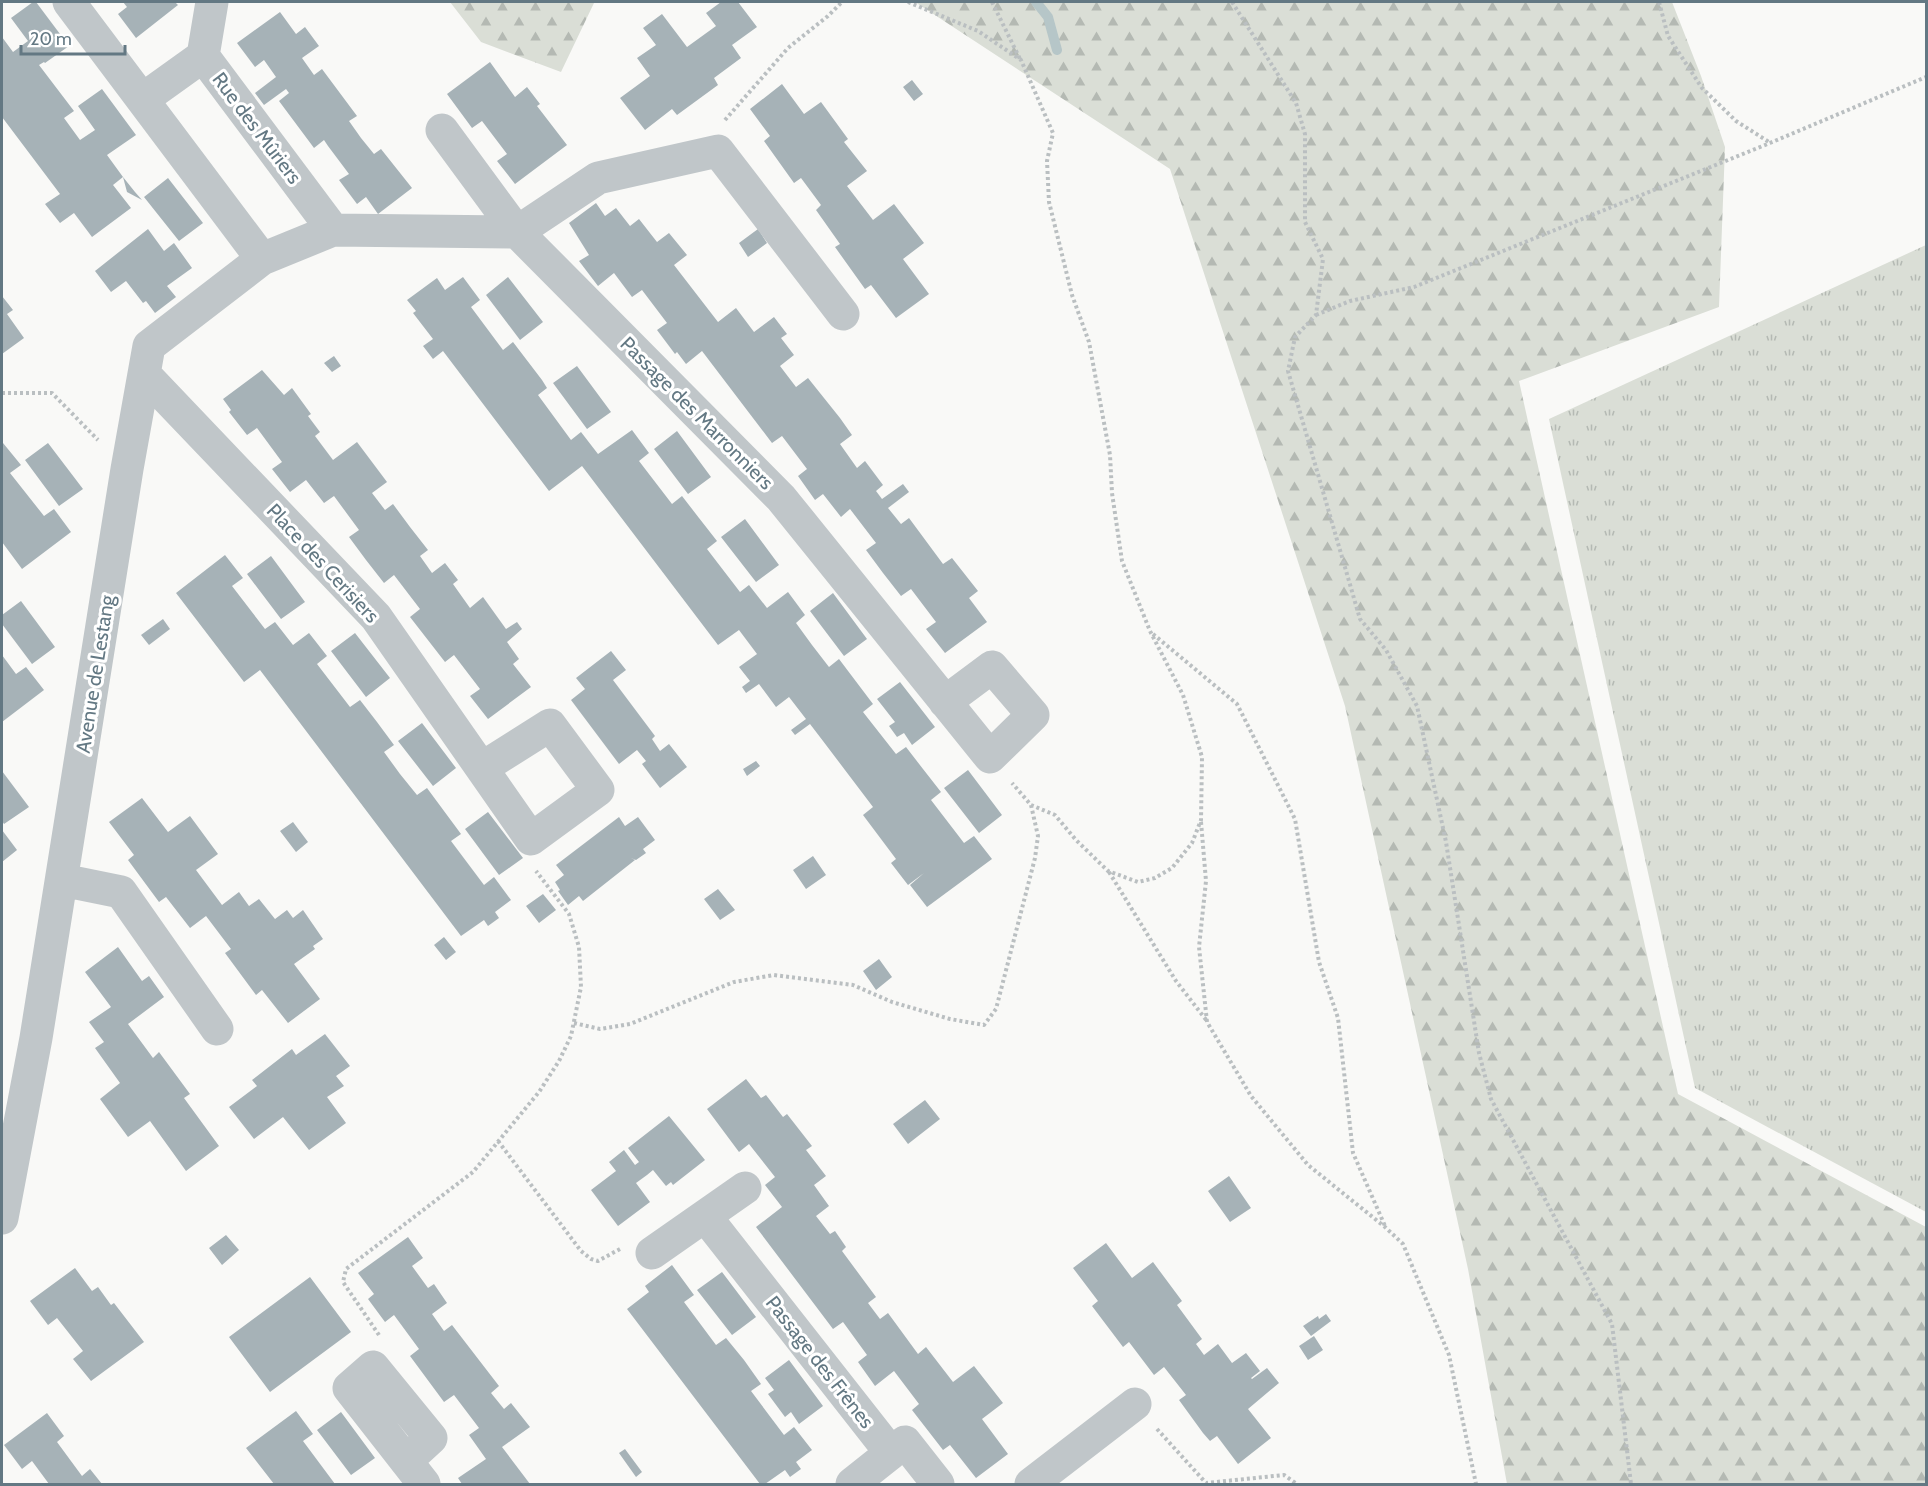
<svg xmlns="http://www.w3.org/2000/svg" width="1928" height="1486" font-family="Cabin,sans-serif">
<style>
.grass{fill:url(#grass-tufts)}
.forest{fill:url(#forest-firs)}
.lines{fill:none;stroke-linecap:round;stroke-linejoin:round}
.stream{stroke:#b6c6c8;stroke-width:10}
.building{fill:#a6b2b7}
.path{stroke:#babfc1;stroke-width:4;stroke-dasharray:3 3;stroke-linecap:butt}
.minor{stroke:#c0c6c9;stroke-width:33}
.labels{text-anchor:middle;stroke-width:6;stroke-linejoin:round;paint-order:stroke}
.street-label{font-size:20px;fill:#637883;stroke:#fff}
</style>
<defs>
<pattern id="grass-tufts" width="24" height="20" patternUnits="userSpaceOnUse" patternTransform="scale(1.5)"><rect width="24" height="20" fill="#daded6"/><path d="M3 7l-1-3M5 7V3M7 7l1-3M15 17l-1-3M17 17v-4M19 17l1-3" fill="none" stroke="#b4b9b3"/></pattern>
<pattern id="forest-firs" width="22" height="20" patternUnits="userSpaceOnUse" patternTransform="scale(1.5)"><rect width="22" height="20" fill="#daded6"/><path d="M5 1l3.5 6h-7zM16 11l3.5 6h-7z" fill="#b4b9b3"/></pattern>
</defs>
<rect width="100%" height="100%" fill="#f9f9f7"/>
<!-- grass -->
<path class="grass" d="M1926,245V1212L1695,1088L1549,419Z"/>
<!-- forest -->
<path class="forest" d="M450,2H597L594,3L561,72L481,42Z
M915,2H1672L1701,76L1725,147L1719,307L1519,381L1678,1094L1926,1227V1484H1507L1468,1269L1345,706L1170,169Z"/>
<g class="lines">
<!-- stream -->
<path class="stream" d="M1036,2L1048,17L1057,50"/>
</g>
<!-- building -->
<path class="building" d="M33,2H36L69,46L45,63L44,62L39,65L74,111L64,118L80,140L95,130L78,106L102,89L136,135L107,155L123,177L113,185L131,208L92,237L74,213L60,223L45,204L60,194L2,117V37L13,52L28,41L11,18Z
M123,2H175L178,5L136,38L118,14L127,7Z
M721,2H738L757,27L732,45L741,58L714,78L718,85L677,115L672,109L645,130L620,98L650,76L637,58L656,45L643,28L662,14L687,47L716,26L706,13Z
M280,12L296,34L305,27L319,46L302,58L314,75L322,69L357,116L349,121L361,138L374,154L381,149L412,188L378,214L366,197L357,204L339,180L349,174L328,146L324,140L314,148L279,101L289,93L286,89L264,105L255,93L276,77L264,60L255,67L237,43Z
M490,62L515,97L527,87L540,104L537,106L567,145L515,184L497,161L507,154L482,121L472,128L447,94Z
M912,80L923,94L914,101L903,87Z
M782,84L804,114L821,102L848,139L844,142L867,171L847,186L873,220L894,204L924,243L903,259L929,294L896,318L871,285L865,289L835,247L840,244L816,210L821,205L801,178L794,183L764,141L770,136L750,109Z
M123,177L135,192L142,200L127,192Z
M168,178L203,223L179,241L144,197Z
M596,203L605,216L616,208L630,226L639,219L657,242L669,233L687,255L674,265L718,322L736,308L754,332L774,317L787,334L781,338L794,355L780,366L796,387L808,378L840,418L852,435L840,444L857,468L865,461L883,485L876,491L882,499L903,484L909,492L888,508L901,524L909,518L943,564L952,558L978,591L969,598L987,622L945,653L926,629L936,622L911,589L901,596L883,573L866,550L876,543L850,509L841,517L823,494L815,500L798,476L807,469L782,436L772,443L702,351L686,364L677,352L675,354L657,330L667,323L642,290L632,297L614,273L598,286L579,261L589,255L569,223Z
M148,229L164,251L174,243L192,268L167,286L176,297L155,313L146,301L143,303L126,281L111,292L95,271Z
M758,229L767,243L748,257L739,243Z
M463,277L480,300L471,307L503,350L513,342L542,380L547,388L538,395L571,440L581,432L598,454L632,430L649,453L639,461L672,504L682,496L699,518L717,541L707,549L740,592L749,585L767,608L788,592L805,615L796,623L812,645L829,667L839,659L873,704L863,712L896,754L906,747L923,769L941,792L931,800L964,843L974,836L992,859L927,907L910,885L924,873L908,885L891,863L896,859L863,815L873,807L823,741L810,724L795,735L791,730L806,719L789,697L776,707L759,684L746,693L742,687L750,681L739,667L757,654L739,630L718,645L582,466L549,491L443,351L433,359L423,346L433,339L413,313L416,311L407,300L437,278L445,290Z
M508,277L543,322L520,340L486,295Z
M2,296L13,310L7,314L24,338L2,354Z
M334,356L341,366L332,372L324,363Z
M577,366L611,412L587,429L553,383Z
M262,370L284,395L292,388L311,414L308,416L320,432L315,436L333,460L357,442L387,482L372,493L385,510L393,504L410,527L428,550L420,556L432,573L445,563L458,580L453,584L470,608L483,597L506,629L517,622L522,629L507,642L519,659L513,664L531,687L488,719L470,696L480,689L454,655L445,662L410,617L420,609L394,575L384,583L366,560L349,537L359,530L334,496L324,503L306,480L290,492L272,469L282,462L257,428L247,435L229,412L231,410L223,399Z
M677,431L711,477L688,494L654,449Z
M3,443L21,465L10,473L44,516L54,509L71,532L22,569L2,542Z
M48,443L83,489L59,506L25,460Z
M745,519L779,565L756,582L721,537Z
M225,555L243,578L232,586L265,629L275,622L293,645L309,633L327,656L317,664L350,707L360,700L377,722L394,745L384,752L400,774L417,795L427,788L461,834L451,841L484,885L494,877L511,900L495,912L499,918L488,926L484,920L461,936L260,670L244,682L176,593Z
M271,556L305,602L281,619L247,574Z
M833,593L867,639L844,656L810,611Z
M21,601L55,647L32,664L2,624V615Z
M163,619L170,629L149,645L141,635Z
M355,633L390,678L366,697L331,651Z
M611,651L626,670L613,680L655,736L652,739L660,751L669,744L687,767L660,788L642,764L646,761L637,750L619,764L571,700L585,689L576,678Z
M2,655L16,674L26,667L44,690L2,722Z
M900,682L935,727L912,745L904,733L897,737L889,726L895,722L877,699Z
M422,723L456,768L433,786L398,741Z
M756,761L760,766L747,776L743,769Z
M968,770L1002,815L979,833L944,788Z
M2,771L29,807L4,824L2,821Z
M142,798L168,832L190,816L218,854L196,870L222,905L239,892L249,906L259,899L275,919L287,910L293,918L303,910L323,939L313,946L315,949L294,964L320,999L288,1023L262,990L256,995L225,953L231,949L206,916L190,928L166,897L159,902L128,860L134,855L109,822Z
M488,812L523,858L499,875L465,829Z
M619,817L625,826L638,817L655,840L643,849L646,853L636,860L631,858L635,860L583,901L579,896L568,905L558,891L560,890L555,882L564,875L556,865Z
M293,822L308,842L296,852L280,831Z
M2,830L17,850L2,862Z
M813,856L826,875L806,889L793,870Z
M718,889L735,910L720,920L704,899Z
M543,894L556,910L539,923L526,906Z
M444,937L456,952L446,960L434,945Z
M118,947L142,981L149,976L164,997L128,1024L153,1058L159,1052L190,1094L184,1098L219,1146L186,1171L150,1121L128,1137L100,1099L120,1083L95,1048L104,1042L89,1022L111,1007L85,972Z
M879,959L892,977L876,990L863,971Z
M325,1034L350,1066L336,1076L344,1086L327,1097L346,1123L309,1150L283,1117L254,1139L229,1107L257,1086L252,1080L292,1049L296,1055Z
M746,1079L761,1098L766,1095L783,1117L787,1114L812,1146L806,1150L826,1176L814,1185L829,1206L816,1216L830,1234L835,1231L846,1247L842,1251L876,1297L868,1303L880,1319L888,1313L918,1354L926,1347L953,1382L974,1366L1003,1403L982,1419L1008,1454L976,1478L950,1445L943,1450L912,1410L919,1404L894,1371L875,1386L858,1362L867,1355L843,1322L833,1329L756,1227L782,1207L765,1185L775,1177L749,1144L739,1152L707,1109Z
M925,1100L940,1119L908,1144L893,1124Z
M669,1116L705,1160L673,1185L671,1182L666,1186L653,1170L647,1175L636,1183L650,1202L618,1226L591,1190L616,1171L609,1162L624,1150L635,1165L639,1162L628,1148Z
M1229,1176L1251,1208L1230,1222L1208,1191Z
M226,1235L239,1250L222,1265L209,1248Z
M408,1237L423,1258L412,1266L428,1288L434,1284L447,1303L432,1314L444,1331L452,1325L499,1386L491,1393L504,1409L511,1403L530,1427L502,1447L530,1484H462L458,1478L486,1459L469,1435L479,1428L454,1395L444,1402L410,1356L419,1349L394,1315L385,1322L368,1299L374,1294L358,1273Z
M1106,1243L1132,1278L1153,1262L1182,1301L1177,1305L1202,1339L1196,1344L1204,1355L1218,1344L1232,1363L1246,1353L1260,1371L1251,1378L1252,1379L1267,1368L1279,1383L1248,1409L1271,1438L1238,1464L1217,1436L1210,1441L1203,1433L1179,1400L1186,1395L1164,1367L1154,1375L1129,1342L1123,1347L1092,1306L1098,1301L1073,1268Z
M672,1265L694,1295L684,1302L716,1345L726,1338L744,1360L761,1384L751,1391L784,1435L794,1427L812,1450L796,1462L801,1469L790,1477L785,1470L765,1484H760L627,1309L649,1292L645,1286Z
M75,1268L92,1291L98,1287L111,1305L114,1303L144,1342L91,1381L73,1359L83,1351L57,1318L48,1325L30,1301Z
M722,1272L756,1317L732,1335L697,1290Z
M310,1277L351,1332L270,1392L229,1337Z
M1326,1314L1331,1321L1311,1336L1303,1326L1318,1316L1319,1319Z
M1314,1336L1323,1350L1308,1360L1299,1346Z
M789,1360L823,1406L799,1424L791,1412L785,1417L768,1394L774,1390L765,1378Z
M296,1411L313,1434L303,1441L335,1484H274L246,1448Z
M341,1412L375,1458L351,1475L317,1430Z
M47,1413L64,1436L57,1442L82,1476L90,1469L102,1484H49L32,1461L22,1469L4,1445Z
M625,1449L642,1472L636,1477L619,1453Z"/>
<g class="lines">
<!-- path -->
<path class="path" d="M908,2L978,31L1021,60L1053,133L1047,161L1049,202L1072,295L1089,342L1110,455L1112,493L1122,561L1150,631L1183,695L1202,757L1201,820L1192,843L1172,868L1155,878L1138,882L1108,871L1076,840L1055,815L1031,805
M992,2L1020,59
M1232,2L1296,103L1305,134V222L1323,259L1316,315L1295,337L1288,371L1360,619L1386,650L1417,706L1446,842L1479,1053L1491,1099L1612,1324L1631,1484
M1659,2L1668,36L1702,88L1736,121L1769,142
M725,120L788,48L828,16L842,2
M1316,315L1350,301L1414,287L1770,143L1926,77
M2,393H52L98,440
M1153,634L1237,704L1295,819L1319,962L1338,1018L1353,1153L1385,1226
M1201,822L1206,881L1199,947L1207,1022L1251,1096L1308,1165L1385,1227L1403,1244L1449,1355L1476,1484
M1109,872L1176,981L1207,1021
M574,1023L600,1029L630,1024L734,982L774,975L853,985L892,1002L950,1019L984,1025L996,1009L1035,858L1038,836L1031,805L1012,783
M498,1141L581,1251L591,1259L598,1261L620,1249
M379,1335L343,1282L346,1269L473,1172L539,1092L559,1061L571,1036L581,987L579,947L569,914L536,871
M1157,1429L1206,1483L1284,1475L1297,1484"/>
<!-- minor -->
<path class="minor" d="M69,2L262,259
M203,56L212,2
M143,99L203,56L333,230
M442,130L517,232L781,498L990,757L1033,715L992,667L945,702
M145,375L376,617L531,839L598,790L550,725L482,768
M62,880L121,892L217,1029
M705,1216L891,1453L905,1442L938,1484
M2,1218L36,1038L127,469L149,346L262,259L333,230L517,232L598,178L718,151L843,314
M652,1253L745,1188
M406,1461L431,1438L373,1367L349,1388L424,1484
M852,1484L891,1453
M1031,1484L1135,1404"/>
</g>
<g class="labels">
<!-- street labels -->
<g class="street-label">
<text transform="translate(257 128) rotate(53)" y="7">Rue des Mûriers</text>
<text transform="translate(697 413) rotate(45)" y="7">Passage des Marronniers</text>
<text transform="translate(323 563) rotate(47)" y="7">Place des Cerisiers</text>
<text transform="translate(95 674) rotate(-81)" y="7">Avenue de Lestang</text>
<text transform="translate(820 1362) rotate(52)" y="7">Passage des Frênes</text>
</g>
</g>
<!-- border -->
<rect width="1928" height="1486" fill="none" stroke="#637883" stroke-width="6"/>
<!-- scale -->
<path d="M21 45v9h104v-9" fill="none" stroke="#637883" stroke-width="3"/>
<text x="30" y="45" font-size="18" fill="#637883" stroke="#ffffff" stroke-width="4.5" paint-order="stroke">20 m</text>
</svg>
